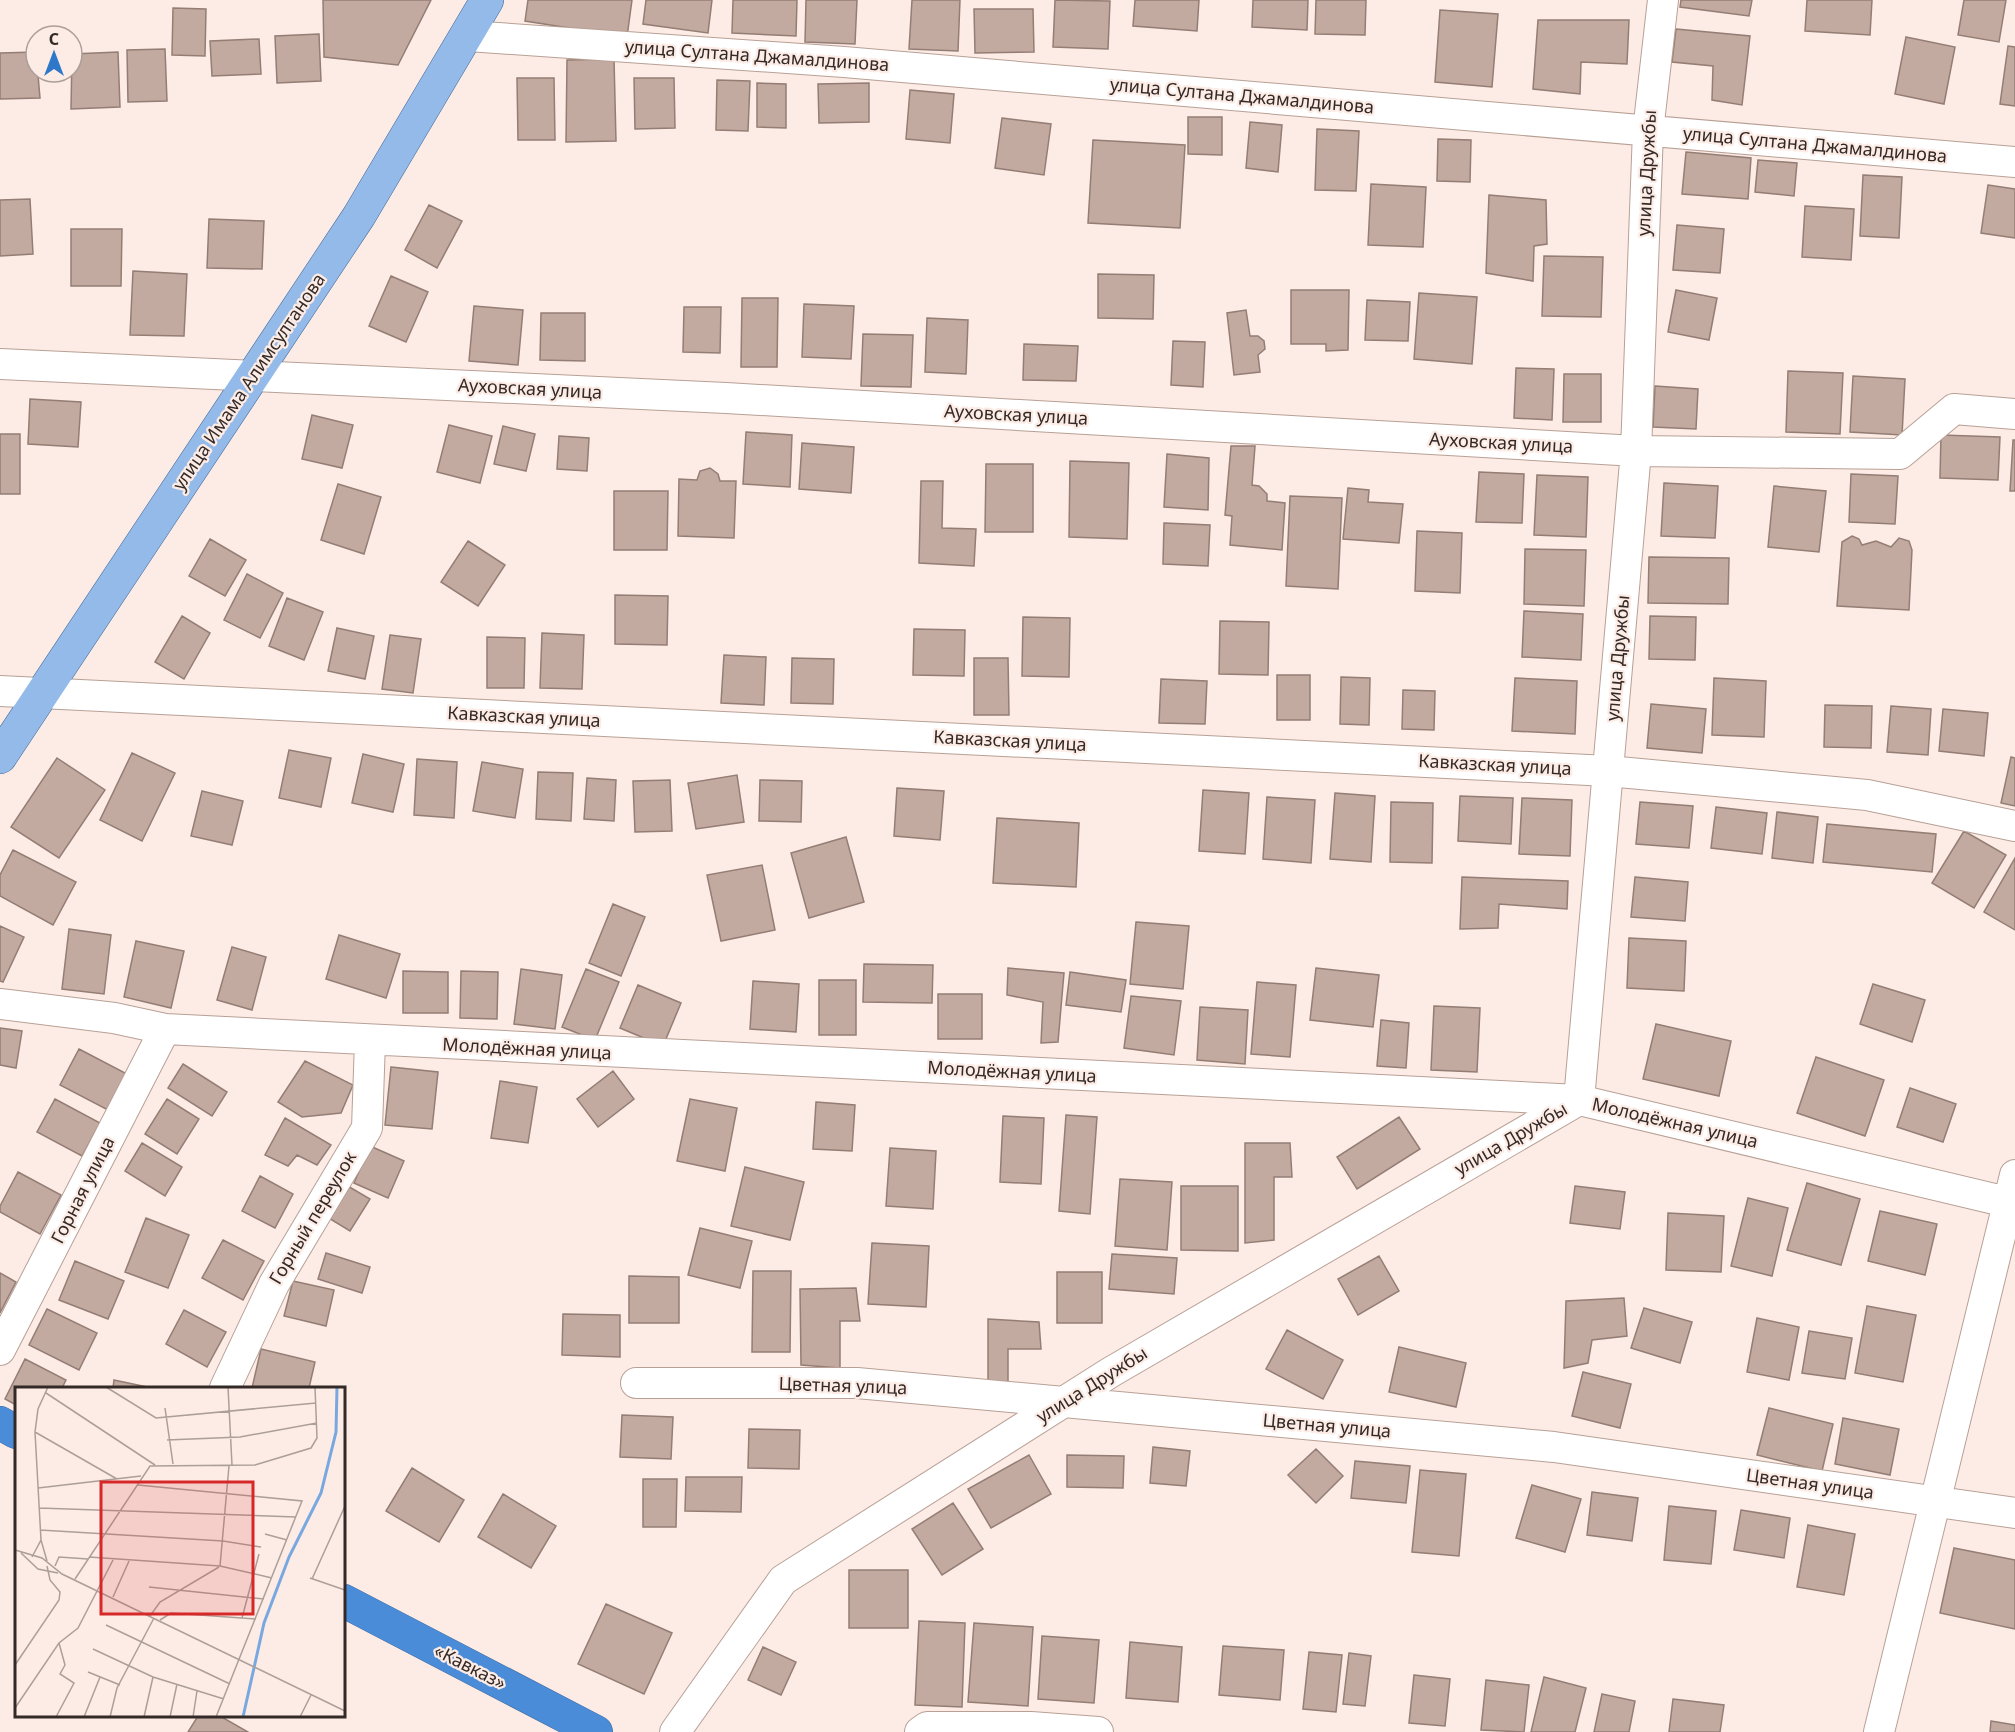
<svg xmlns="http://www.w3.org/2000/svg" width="2015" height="1732" font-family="'Noto Sans',sans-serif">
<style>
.building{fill:#c3aaa0;stroke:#947d74;stroke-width:1.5}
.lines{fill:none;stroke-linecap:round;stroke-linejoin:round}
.minor-casing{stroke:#b8a096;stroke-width:32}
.major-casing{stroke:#43699a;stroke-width:34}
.highway-casing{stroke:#43699a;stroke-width:34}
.minor{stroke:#fff;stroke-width:30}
.major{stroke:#93bae8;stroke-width:33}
.highway{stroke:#4b8cd8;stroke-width:33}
.labels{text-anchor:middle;stroke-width:4.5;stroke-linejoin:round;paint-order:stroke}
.street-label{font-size:18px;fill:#332926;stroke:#fcece5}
.inset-river{fill:none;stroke:#79a8e1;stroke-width:3}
.inset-road{fill:none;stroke:#ac9e99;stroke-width:1.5}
.view{fill:#d62828;fill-opacity:0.15;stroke:#d62828;stroke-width:3}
.inset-edge{fill:none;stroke:#332926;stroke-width:3}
</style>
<rect width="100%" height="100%" fill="#fcece5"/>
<!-- building -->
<path class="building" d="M323,0H431L398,65L324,57Z
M528,0H632L627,37L525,21Z
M646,0H712L708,33L643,24Z
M733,0H797L796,36L732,33Z
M806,0H857L855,44L805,42Z
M912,0H960L958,51L909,49Z
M1055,0L1110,1L1108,49L1053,47Z
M1135,0H1199L1197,31L1133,26Z
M1253,0H1308L1307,30L1252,27Z
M1316,0H1366L1365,35L1315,34Z
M1681,0H1752L1749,16L1680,7Z
M1807,0H1872L1870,35L1805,31Z
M1964,0H2006L1999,42L1958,35Z
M173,8L206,9L205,56L172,55Z
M974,9H1033L1034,52L975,53Z
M1440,10L1498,14L1492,87L1435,82Z
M1538,20H1629L1627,64L1581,62L1580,94L1533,89Z
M1676,29L1750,36L1742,105L1712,100L1713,66L1672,62Z
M319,34L321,81L277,83L275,36Z
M1906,37L1955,47L1944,104L1895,94Z
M259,39L261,74L212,76L210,41Z
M2008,46L2015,47V106L2000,104Z
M165,49L167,101L128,102L127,50Z
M36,52L40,98L0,99V53Z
M118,52L120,107L71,109L72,54Z
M614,59L616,141L566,142L567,60Z
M517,78H554L555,140H518Z
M634,78H674L675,128L635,129Z
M717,80L750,81L748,131L716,130Z
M757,83L786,84V128L757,127Z
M869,83V122L819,123L818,84Z
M910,90L954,94L950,143L906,139Z
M1188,117H1222V155L1188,154Z
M1002,118L1051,124L1044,175L995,168Z
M1250,122L1282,125L1278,172L1246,168Z
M1317,129L1359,131L1356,191L1315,190Z
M1438,139L1471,140L1470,182L1437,181Z
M1093,140L1185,145L1180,228L1088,223Z
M1686,152L1751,158L1748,199L1682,194Z
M1758,160L1797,163L1794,196L1755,192Z
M1863,175L1902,177L1899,238L1860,236Z
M1371,184L1426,187L1423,247L1368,245Z
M1988,185L2015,189V238L1981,233Z
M1489,195L1546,200L1547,244L1534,246L1533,281L1486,273Z
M30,199L33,254L0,256V200Z
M429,205L462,221L437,268L405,250Z
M1805,206L1854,209L1851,260L1802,257Z
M209,219L264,221L262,269L207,268Z
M1677,225L1724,229L1720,273L1673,270Z
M71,229H122L121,286H71Z
M1544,256L1603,257L1601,317L1542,316Z
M133,271L187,274L184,336L130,335Z
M1098,274L1154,275L1153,319L1098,318Z
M391,276L428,292L406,342L369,326Z
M1291,290H1349L1348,350L1326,351V344H1291Z
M1676,290L1717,298L1709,340L1668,332Z
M1419,293L1477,297L1472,364L1414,359Z
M742,298H778L777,367H741Z
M1367,300L1410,302L1408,341L1365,340Z
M804,304L854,306L851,359L802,357Z
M474,306L523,310L518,365L469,361Z
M684,307H721L720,353L683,352Z
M1246,310L1250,336H1258L1264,341L1265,349L1258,355L1260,372L1234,375L1227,313Z
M541,313H585V361L540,360Z
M927,318L968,320L966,374L925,372Z
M863,334L913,335L911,387L861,386Z
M1173,341L1205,342L1203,387L1171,385Z
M1024,344L1078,346L1076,381L1023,380Z
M1516,368L1554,369L1552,420L1514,418Z
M1788,371L1843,373L1840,434L1786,432Z
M1564,374H1601V422H1563Z
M1853,376L1905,379L1902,435L1850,432Z
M1655,386L1698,389L1696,429L1653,427Z
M30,399L81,402L78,447L28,444Z
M312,415L353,425L342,468L302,459Z
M449,425L492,436L480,483L437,472Z
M503,426L535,434L526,471L494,464Z
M746,432L792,435L790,487L743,484Z
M0,434H20V494H0Z
M1941,435L2000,437L1998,480L1940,478Z
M559,436L589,438L587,471L557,469Z
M2013,440H2015V491H2010Z
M802,443L854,447L851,493L799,489Z
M1231,446H1255L1252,485L1259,486L1267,494V501L1285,503L1282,550L1230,545L1232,516L1225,515Z
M1167,454L1209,458L1208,510L1164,507Z
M1070,461L1129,463L1127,539L1069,537Z
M986,464H1033V532H985Z
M710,468L718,474L720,481H736L734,538L678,536L679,479L697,480L700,471Z
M1479,472L1524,474L1522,523L1476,522Z
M1851,474L1898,476L1895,524L1849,522Z
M1537,475L1588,477L1586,537L1534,535Z
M921,481H943L942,528L976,529L974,566L919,563Z
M1664,483L1718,486L1715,538L1661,536Z
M338,484L381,497L364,554L321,540Z
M1774,486L1826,491L1819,552L1768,547Z
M1348,488L1369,490L1368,502L1403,504L1399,543L1343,539Z
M614,491H668L667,550H614Z
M1290,496L1342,498L1338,589L1286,586Z
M1164,523L1210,525L1208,566L1163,564Z
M1417,531L1462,533L1460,593L1415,591Z
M1852,536L1859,539L1862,545L1876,541L1891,547L1899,538L1909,541L1912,550L1909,610L1837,606L1842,542Z
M210,539L246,560L225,596L189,576Z
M468,541L505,565L478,606L441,582Z
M1525,549L1586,550L1584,606L1524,604Z
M1649,557L1729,558L1728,604L1648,603Z
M247,574L283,593L260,638L224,620Z
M615,595L668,596L667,645L615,644Z
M287,598L323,612L304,660L269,646Z
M1524,611L1583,614L1581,660L1522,657Z
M182,616L210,633L184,679L155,662Z
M1650,616L1696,617L1695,660L1649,659Z
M1023,617L1070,618L1069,677L1022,676Z
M1220,621L1269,622L1268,675L1219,674Z
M337,628L374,636L365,679L328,671Z
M914,629L965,630L964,676L913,675Z
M542,633L584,635L582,689L540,688Z
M390,635L421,639L413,693L382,689Z
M487,637L525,638L524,688H487Z
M724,655L766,657L764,705L721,703Z
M792,658L834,659L833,704L791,703Z
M974,658H1008L1009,715H974Z
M1277,675H1310V720H1277Z
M1341,677L1370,678L1369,725L1340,724Z
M1515,678L1577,681L1575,734L1512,731Z
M1714,678L1766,681L1764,737L1712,735Z
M1161,679L1207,681L1205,724L1159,723Z
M1403,690L1435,691L1434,730L1402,729Z
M1651,704L1706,709L1702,753L1647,748Z
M1825,705L1872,706L1871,748L1824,747Z
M1891,706L1931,709L1928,755L1887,752Z
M1943,709L1988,713L1984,756L1939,751Z
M289,750L331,758L321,807L279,798Z
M132,753L175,773L142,841L100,820Z
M363,754L404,764L393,812L352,803Z
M2011,757L2015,758V806L2001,803Z
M57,758L105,790L59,858L11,827Z
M417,759L457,762L454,818L414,815Z
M482,762L523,769L515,818L473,811Z
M538,772L573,773L571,821L536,819Z
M737,775L744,822L696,829L688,783Z
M587,778L616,780L614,821L584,819Z
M670,780L672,831L635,832L633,781Z
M760,780L802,781L801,822L759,821Z
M897,788L944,791L940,840L894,836Z
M1203,790L1249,793L1245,854L1199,851Z
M202,791L243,801L232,845L191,836Z
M1335,793L1375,796L1371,862L1330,859Z
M1460,796L1513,798L1511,844L1458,841Z
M1267,797L1315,800L1311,863L1263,859Z
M1522,798L1572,800L1570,856L1519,854Z
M1391,802L1433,803L1432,863L1390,862Z
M1640,802L1693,806L1689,848L1636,844Z
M1716,807L1767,813L1762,854L1711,848Z
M1777,812L1818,817L1813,863L1772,858Z
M997,818L1079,823L1076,887L993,883Z
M1827,824L1936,834L1932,872L1823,862Z
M1964,831L2006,855L1974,908L1932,883Z
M846,837L864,902L809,918L791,853Z
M13,850L76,882L53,925L0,896V875Z
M2015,858V930L1984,912Z
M762,865L775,930L721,941L707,875Z
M1462,877L1568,881L1567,909L1499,904L1498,928L1460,929Z
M1635,877L1688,882L1685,921L1631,917Z
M613,904L645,917L621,976L589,963Z
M1136,922L1189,926L1183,989L1130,984Z
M0,926L24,937L3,982L0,981Z
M69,929L111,935L104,994L62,989Z
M339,935L400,954L386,998L326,979Z
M1629,938L1686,941L1684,991L1627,988Z
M136,941L184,951L171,1008L124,997Z
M232,947L266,957L252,1010L217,1000Z
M864,964L933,965L932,1003L863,1002Z
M1008,968L1064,973L1058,1042L1041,1043L1043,1002L1007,995Z
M1316,968L1379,975L1373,1027L1310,1020Z
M521,969L562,975L555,1029L514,1024Z
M586,969L619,982L595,1040L562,1027Z
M403,971L448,972V1013H403Z
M461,971L498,972L497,1019L460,1018Z
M1070,972L1126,980L1121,1012L1066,1005Z
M819,980H856V1035H819Z
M753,981L799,984L796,1032L750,1029Z
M1257,982L1296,985L1290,1057L1251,1054Z
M1873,984L1925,1000L1912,1042L1860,1024Z
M638,985L681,1003L663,1046L620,1028Z
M938,994H982V1039H938Z
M1131,996L1181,1001L1174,1055L1124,1048Z
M1434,1006L1480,1008L1477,1072L1431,1070Z
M1200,1007L1248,1010L1245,1064L1197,1060Z
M1381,1020L1409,1023L1406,1068L1377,1066Z
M1656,1024L1731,1041L1719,1096L1643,1079Z
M0,1028L22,1031L16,1068L0,1065Z
M79,1049L127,1074L108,1110L60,1085Z
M1816,1057L1884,1080L1865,1136L1797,1113Z
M305,1061L353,1085L341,1113L302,1117L278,1102Z
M183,1064L227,1092L212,1116L168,1088Z
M391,1067L438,1072L432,1129L385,1125Z
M613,1071L634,1099L598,1127L577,1099Z
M500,1081L537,1087L528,1143L491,1138Z
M1910,1088L1956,1104L1943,1142L1897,1127Z
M55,1099L100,1123L82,1156L37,1132Z
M167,1099L199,1119L177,1154L145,1134Z
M690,1099L737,1108L725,1171L677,1161Z
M816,1102L855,1105L852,1151L813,1149Z
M1066,1115L1097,1117L1090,1214L1059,1211Z
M1003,1116L1044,1118L1041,1184L1000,1182Z
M1399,1117L1420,1149L1357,1189L1337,1157Z
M285,1118L331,1145L317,1165L297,1155L288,1166L265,1155Z
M142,1143L182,1167L165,1196L125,1171Z
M1245,1143H1290L1292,1177H1274V1240L1245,1243Z
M370,1146L404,1161L388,1198L354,1183Z
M890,1148L936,1151L933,1209L886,1206Z
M745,1167L804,1182L790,1240L731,1226Z
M18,1172L61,1195L40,1234L0,1212V1206Z
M260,1176L293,1194L275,1228L242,1211Z
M1120,1179L1172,1182L1167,1250L1115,1246Z
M1807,1183L1860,1199L1841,1265L1787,1250Z
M346,1185L370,1199L350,1231L327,1217Z
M1181,1186H1238V1251L1181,1250Z
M1575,1186L1625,1192L1620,1229L1570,1223Z
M1748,1198L1788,1208L1772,1276L1731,1266Z
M1880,1211L1937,1224L1925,1275L1868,1261Z
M1668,1213L1724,1216L1721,1272L1666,1270Z
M146,1218L189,1235L168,1288L125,1272Z
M700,1228L752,1241L740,1288L688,1275Z
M223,1240L264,1261L243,1300L202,1278Z
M872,1243L929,1246L926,1307L868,1304Z
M326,1253L370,1267L362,1293L318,1279Z
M1112,1254L1177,1258L1174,1294L1109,1289Z
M1379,1256L1399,1291L1358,1315L1338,1279Z
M75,1261L124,1281L108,1319L59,1300Z
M753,1271H791L790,1352H752Z
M1057,1272H1102V1323H1057Z
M0,1273L16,1282L0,1313Z
M629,1276L679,1277V1323H629Z
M293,1281L334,1290L326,1326L284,1316Z
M856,1288L860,1321H840V1368L801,1365L800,1289Z
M1624,1298L1627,1336L1592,1340L1588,1363L1564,1368L1566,1301Z
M1867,1306L1916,1315L1903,1382L1855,1373Z
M1644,1308L1692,1322L1680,1363L1631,1348Z
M47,1309L97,1333L79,1370L29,1345Z
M184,1310L226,1332L207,1367L166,1344Z
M563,1314L620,1315V1357L562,1355Z
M1757,1318L1799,1327L1789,1380L1747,1372Z
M988,1319L1039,1322L1041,1349H1008V1384L988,1381Z
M1287,1330L1343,1360L1323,1399L1266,1369Z
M1809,1331L1852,1338L1845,1379L1802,1373Z
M1399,1347L1466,1363L1456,1407L1389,1392Z
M261,1349L315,1362L309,1388H252Z
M25,1359L66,1380L62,1388H16V1405L5,1399Z
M1583,1372L1631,1384L1620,1428L1572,1416Z
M114,1380L152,1388H113Z
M1769,1408L1833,1424L1822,1471L1757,1455Z
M622,1415L673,1417L671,1459L620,1457Z
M1843,1418L1899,1429L1890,1475L1835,1464Z
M749,1429L800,1430L799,1469L748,1468Z
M1153,1447L1190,1451L1186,1486L1150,1483Z
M1316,1449L1343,1476L1316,1503L1288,1475Z
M1029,1455L1051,1494L991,1528L968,1489Z
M1067,1455L1124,1456L1123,1488L1067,1487Z
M1355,1461L1410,1466L1406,1503L1351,1498Z
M412,1468L464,1500L439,1542L386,1511Z
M1420,1470L1466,1474L1459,1556L1412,1552Z
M686,1477H742L741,1512L685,1511Z
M643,1479H677L676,1527H643Z
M1532,1485L1581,1499L1565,1552L1516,1538Z
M1592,1492L1638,1498L1632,1541L1587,1535Z
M503,1494L556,1526L531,1568L478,1537Z
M953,1503L983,1549L942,1575L912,1529Z
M1669,1506L1716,1511L1711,1564L1664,1560Z
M1741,1510L1790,1518L1784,1558L1734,1550Z
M1808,1525L1855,1534L1844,1595L1797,1587Z
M1954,1548L2015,1560V1629L1940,1613Z
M849,1570H908V1628H849Z
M606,1604L672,1633L644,1694L578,1664Z
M919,1621L965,1623L962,1707L915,1705Z
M974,1623L1033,1627L1028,1706L968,1702Z
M1042,1636L1099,1640L1094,1703L1038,1699Z
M1130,1642L1182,1647L1178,1702L1126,1698Z
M1223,1646L1284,1650L1280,1700L1219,1695Z
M763,1647L796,1662L781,1695L748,1680Z
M1309,1652L1342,1655L1336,1712L1303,1709Z
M1349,1653L1371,1656L1365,1706L1343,1704Z
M1414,1675L1450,1679L1445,1726L1409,1723Z
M1544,1677L1586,1688L1575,1732H1531Z
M1486,1680L1529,1685L1524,1732L1481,1730Z
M1602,1694L1635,1701L1629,1732H1594Z
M1673,1699L1724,1705L1720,1732H1669Z
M198,1716H220L248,1732H188Z
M1991,1721L2015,1725V1732H1990Z"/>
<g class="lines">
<!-- minor casing -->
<g class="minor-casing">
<path id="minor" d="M468,36L844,62L2015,162
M0,364L726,398L1636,451L1900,454L1954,409L2015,414
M0,691L1608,771L1867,795L2015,826
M0,1004L114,1018L165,1029L1579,1100L2015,1204
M1579,1100L1636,451L1648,131L1663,0
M0,1350L165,1029
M636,1383H857L1554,1447L2015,1513
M225,1388L274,1284L367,1128L370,1041
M675,1732L783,1580L1111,1372L1579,1100
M920,1732L927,1727H1031L1098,1732
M1879,1732L2015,1175"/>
</g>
<!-- major casing -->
<g class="major-casing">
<path id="major" d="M0,757L359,216L487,0"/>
</g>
<!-- highway casing -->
<g class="highway-casing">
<path id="highway" d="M0,1423L16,1432
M344,1601L596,1732"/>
</g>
<!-- minor -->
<use href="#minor" class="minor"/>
<!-- major -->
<use href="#major" class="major"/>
<!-- highway -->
<use href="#highway" class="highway"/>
</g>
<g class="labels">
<!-- street labels -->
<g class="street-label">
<text transform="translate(757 56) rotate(4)" y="6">улица Султана Джамалдинова</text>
<text transform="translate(1242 96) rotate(5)" y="6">улица Султана Джамалдинова</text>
<text transform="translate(1815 145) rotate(5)" y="6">улица Султана Джамалдинова</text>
<text transform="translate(1647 173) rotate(-87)" y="6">улица Дружбы</text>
<text transform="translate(249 382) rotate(-56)" y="6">улица Имама Алимсултанова</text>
<text transform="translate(530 389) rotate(3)" y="6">Ауховская улица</text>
<text transform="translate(1016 415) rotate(3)" y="6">Ауховская улица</text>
<text transform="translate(1501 443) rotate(3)" y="6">Ауховская улица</text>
<text transform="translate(1618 658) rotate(-85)" y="6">улица Дружбы</text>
<text transform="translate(524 717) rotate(3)" y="6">Кавказская улица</text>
<text transform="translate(1010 741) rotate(3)" y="6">Кавказская улица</text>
<text transform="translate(1495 765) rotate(3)" y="6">Кавказская улица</text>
<text transform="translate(527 1049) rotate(3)" y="6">Молодёжная улица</text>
<text transform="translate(1012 1072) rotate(3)" y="6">Молодёжная улица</text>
<text transform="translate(1675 1123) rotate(13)" y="6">Молодёжная улица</text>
<text transform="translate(1511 1139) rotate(-30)" y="6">улица Дружбы</text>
<text transform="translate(83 1190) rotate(-63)" y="6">Горная улица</text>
<text transform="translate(313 1218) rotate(-59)" y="6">Горный переулок</text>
<text transform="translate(1092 1385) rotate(-32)" y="6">улица Дружбы</text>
<text transform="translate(843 1386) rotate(2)" y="6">Цветная улица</text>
<text transform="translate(1327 1426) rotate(5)" y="6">Цветная улица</text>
<text transform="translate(1810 1484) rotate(8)" y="6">Цветная улица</text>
<text transform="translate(470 1667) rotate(27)" y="6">«Кавказ»</text>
</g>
</g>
<!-- overview -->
<g transform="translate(15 1387)">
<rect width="330" height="330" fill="#fcece5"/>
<path class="inset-river" d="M228,330L249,236L274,170L306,106L321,45L322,0"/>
<path class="inset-road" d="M91,0L141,31L301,16M213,0L217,78M31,6L140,78M150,21L158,77M20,45L102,92M152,53L225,50L302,36M123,98L287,114L201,330M23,101L126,89M24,121L281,130M25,143L208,154L246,160M250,147L272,153M26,153L32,174M0,163L27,171L47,187L330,324M6,166L23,182L43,186M17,170L26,153L20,45L23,22L33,0M74,170L205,179L257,191M40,179L44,170L73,172M205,179L214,79M295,191L330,203M60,192L135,79L240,78L296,61L302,51L300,0M297,192L330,119M134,200L249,212M98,210L114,174M135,229L145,215L204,180M227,231L244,167M145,233L156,226L241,232M91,238L215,297M78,262L138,290L209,312M0,278L44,213L45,205L35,193L32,179M73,285L105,298M0,321L44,256L63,241L98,173M41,330L59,296L45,287L50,278L44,256M69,330L85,290M95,330L102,301L139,231M129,330L138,290M155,330L162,297M178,330L182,304M285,330L296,308"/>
<path class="view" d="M86,95H238V227H86Z"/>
<rect width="330" height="330" class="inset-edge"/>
</g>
<!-- north arrow -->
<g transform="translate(54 54)"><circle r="28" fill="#fcece5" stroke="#ac9e99" stroke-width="1.5"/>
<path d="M0-4.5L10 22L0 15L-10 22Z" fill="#2f78c9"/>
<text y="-9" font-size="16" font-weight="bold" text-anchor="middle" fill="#332926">С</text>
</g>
</svg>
